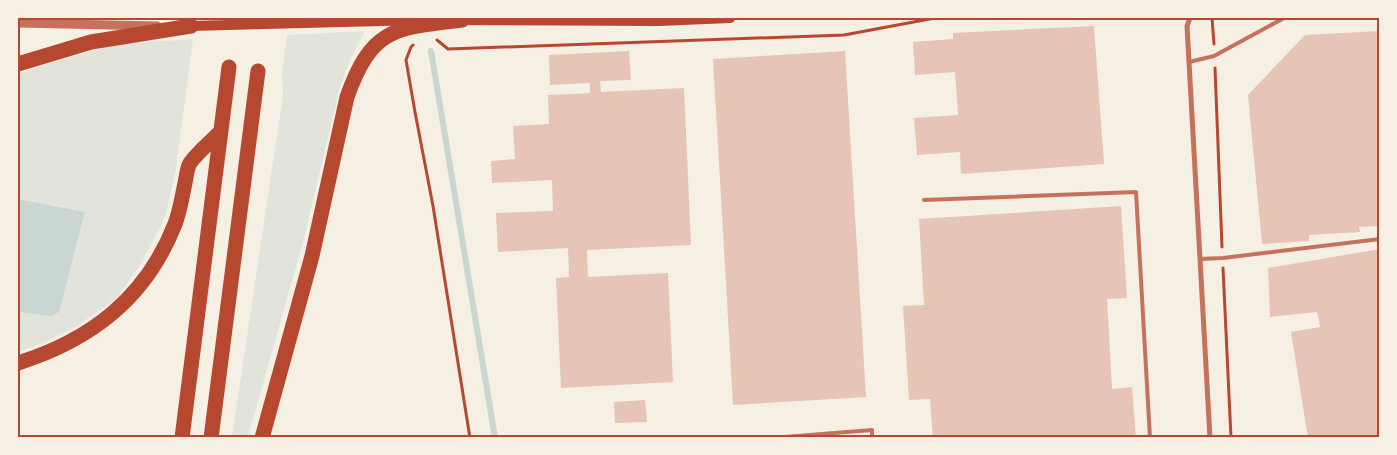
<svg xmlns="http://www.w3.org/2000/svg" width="1397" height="455" font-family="Arial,sans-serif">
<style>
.green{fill:#e2e4dc}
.water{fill:#c9d6d2}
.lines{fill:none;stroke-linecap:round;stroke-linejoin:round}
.stream{stroke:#c9d6d2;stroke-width:6}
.building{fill:#e6c5b7}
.path{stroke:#b5482f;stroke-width:3}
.service{stroke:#c5725c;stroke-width:4}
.minor{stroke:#c5725c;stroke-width:5}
.tertiary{stroke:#c5725c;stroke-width:9}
.secondary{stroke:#b5482f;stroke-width:10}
.motorway{stroke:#b5482f;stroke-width:15}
.neatline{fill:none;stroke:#b5482f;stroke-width:2}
</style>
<rect width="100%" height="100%" fill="#f6efe4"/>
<!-- green -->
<path class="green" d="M365,31L351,58L340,87L303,242L248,437H232L283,95L282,74L287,35Z
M193,39L176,169L165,218L141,263L117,298L77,326L41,344L18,352V312L50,316L85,212L18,199V74L61,60L117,44Z"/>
<!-- water -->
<path class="water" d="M18,199L85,212L59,312L51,316L18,312Z"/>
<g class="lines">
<!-- stream -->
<path class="stream" d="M431,51L495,438"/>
</g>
<!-- building -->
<path class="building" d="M1094,26L1104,164L961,174L960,152L917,155L914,118L958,115L955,72L915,75L913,42L953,39V33Z
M1380,31V226L1359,227L1360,232L1309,235V241L1262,244L1248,95L1305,35Z
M629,51L631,80L600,81L601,92L684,88L691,245L587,250L588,277L668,273L673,382L561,388L556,278L569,277L568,248L498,252L496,213L553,211L552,180L492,183L491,161L515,159L513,126L549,124L548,95L590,93V83L550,85L549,55Z
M845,51L866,397L733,405L713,59Z
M1121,206L1127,298L1107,299L1112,389L1132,387L1136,438H933L930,399L909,400L903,306L924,305L919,219Z
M1380,249V438H1308L1291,332L1320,327L1317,312L1270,317L1268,268Z
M645,400L647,422L615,423L614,402Z"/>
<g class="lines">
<!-- path -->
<path class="path" d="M1212,18L1214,44
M437,40L448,49L844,35L935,18
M413,45L411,47L406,60L415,112L433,206L470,438
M1215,68L1222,247
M1223,268L1231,438"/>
<!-- service -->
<path class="service" d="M1189,62L1214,56L1284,18
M924,200L1136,192L1150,438
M1200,259L1223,258L1380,239
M772,438L872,430V438"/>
<!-- minor -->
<path class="minor" d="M1190,18L1187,26L1189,62L1210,438"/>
<!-- tertiary -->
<path class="tertiary" d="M18,23L157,26"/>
<!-- secondary -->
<path class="secondary" d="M456,20L659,21L730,18
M191,26L422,20"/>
<!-- motorway -->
<path class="motorway" d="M18,64L91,42L191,26
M18,363C91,340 146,298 175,224C180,211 182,197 185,183C186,178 187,170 189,165C193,156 214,139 221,131
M182,438L229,67
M211,438L258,71
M262,438L312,256L347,97C372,27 395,28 462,20"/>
</g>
<!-- border -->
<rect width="1397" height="455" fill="none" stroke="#f6efe4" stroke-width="38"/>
<rect x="19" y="19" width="1359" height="417" class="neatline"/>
</svg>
